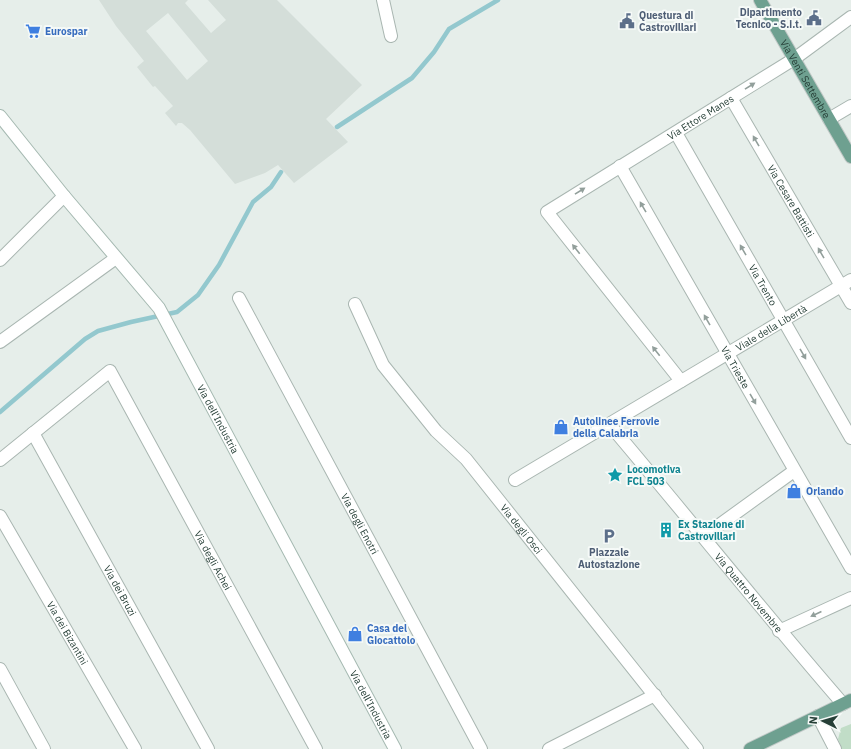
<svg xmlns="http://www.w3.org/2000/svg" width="851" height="749" font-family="'IBM Plex Sans',sans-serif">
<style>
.built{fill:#d4ded9;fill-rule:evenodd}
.green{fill:#c1ddc7}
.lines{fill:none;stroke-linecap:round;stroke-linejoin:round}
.stream{stroke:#93c8ce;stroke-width:4.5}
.street-casing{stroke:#a9b6b1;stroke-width:14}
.secondary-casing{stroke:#a5b9b1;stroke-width:14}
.primary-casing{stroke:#c2c9c7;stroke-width:14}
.street{stroke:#fff;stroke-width:12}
.secondary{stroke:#fff;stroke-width:12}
.primary{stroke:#6ea090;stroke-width:12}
.oneway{fill:#929f9b}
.labels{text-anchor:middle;stroke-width:4;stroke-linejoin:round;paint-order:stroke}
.service-label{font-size:10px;font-weight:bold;fill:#4e5e75;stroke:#f6faf8;text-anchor:end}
.shop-label{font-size:10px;font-weight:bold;fill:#366cbe;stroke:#f6faf8;text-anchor:start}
.street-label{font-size:10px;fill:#263f37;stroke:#f6faf8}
.culture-label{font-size:10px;font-weight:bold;fill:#0d838f;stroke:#f6faf8;text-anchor:start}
</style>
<rect width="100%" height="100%" fill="#e6eeea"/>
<!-- built -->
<path class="built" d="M99,0H188L185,3L211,33L226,20L208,0H277L362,85L326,119L348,142L294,183L278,165L265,173L235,184L190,130L182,123H178L176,126L165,113L173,106L155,86L153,87L137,67L144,61L116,26ZM168,13L208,61L187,80L146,31Z"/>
<!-- green -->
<path class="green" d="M851,724V749H842L838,739L841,728Z"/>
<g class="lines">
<!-- stream -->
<path class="stream" d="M337,127L412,78L434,52L449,29L498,0
M0,412L85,339L98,331L131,322L177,312L198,295L219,265L253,202L271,187L281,172"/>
<!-- street casing -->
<g class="street-casing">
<g id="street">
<path d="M383,0L391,36"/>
<path id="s1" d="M731,98L851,303"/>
<path d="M829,119L851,106"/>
<path id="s2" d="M676,133L851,438"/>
<path id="s3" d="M620,166L851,568"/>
<path d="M0,260L64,196"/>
<path id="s4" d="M239,298L481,749"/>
<path id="s5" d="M355,304L383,365L436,431L466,459L697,749"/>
<path d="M0,342L116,258"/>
<path id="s6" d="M681,381L547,212L794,59L851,17"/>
<path id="s7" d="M609,424C688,517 763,612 843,704"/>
<path id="s8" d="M33,433L208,749"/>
<path id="s9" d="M0,460L110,371L316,749"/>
<path id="s10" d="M515,480L851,280"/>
<path id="s11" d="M0,516L135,749"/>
<path d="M704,536L794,471"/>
<path d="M779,631L851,598"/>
<path d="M0,669L44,749"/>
<path d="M818,716L835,749"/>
<path d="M549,749L655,695"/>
</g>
</g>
<!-- secondary casing -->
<g class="secondary-casing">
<g id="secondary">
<path id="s12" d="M0,116L64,196L159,308L395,749"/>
</g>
</g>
<!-- primary casing -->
<g class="primary-casing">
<g id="primary">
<path id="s13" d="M760,0L851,157"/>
<path d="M750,749L851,700"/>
</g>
</g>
<!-- street -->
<use href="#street" class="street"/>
<!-- secondary -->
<use href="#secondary" class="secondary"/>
<!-- primary -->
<use href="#primary" class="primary"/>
</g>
<!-- one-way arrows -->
<defs><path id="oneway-solid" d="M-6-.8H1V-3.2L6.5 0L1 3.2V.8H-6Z"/></defs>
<g class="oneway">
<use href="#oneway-solid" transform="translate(750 86) rotate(-32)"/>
<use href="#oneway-solid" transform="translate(756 141) rotate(-120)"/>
<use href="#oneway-solid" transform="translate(580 191) rotate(-32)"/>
<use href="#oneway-solid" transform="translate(643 207) rotate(-120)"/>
<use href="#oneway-solid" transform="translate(576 249) rotate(-128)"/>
<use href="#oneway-solid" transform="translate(743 250) rotate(-120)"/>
<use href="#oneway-solid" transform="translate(821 253) rotate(-120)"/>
<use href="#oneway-solid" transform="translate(707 320) rotate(-120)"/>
<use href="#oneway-solid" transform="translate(656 351) rotate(-128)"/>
<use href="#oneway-solid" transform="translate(803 354) rotate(60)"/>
<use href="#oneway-solid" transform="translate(753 399) rotate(60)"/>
<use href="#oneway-solid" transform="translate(816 614) rotate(155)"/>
</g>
<!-- icons -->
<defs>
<g id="civic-bare" transform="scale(1.2)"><path d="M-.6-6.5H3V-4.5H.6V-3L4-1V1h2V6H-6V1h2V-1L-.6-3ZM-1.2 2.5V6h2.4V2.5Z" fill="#5c6f8a" stroke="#f6faf8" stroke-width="2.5" paint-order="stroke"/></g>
<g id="supermarket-bare" transform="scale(1.2)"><path d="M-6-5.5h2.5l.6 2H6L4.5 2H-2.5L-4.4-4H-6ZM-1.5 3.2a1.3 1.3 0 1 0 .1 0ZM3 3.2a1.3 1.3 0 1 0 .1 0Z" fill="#3f7fe0" stroke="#f6faf8" stroke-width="2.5" paint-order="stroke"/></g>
<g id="shop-bare" transform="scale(1.2)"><path d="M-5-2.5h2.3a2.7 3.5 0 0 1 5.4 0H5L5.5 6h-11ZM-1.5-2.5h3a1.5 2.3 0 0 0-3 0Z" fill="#3f7fe0" stroke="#f6faf8" stroke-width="2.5" paint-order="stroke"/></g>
<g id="sight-bare" transform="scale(1.2)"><path d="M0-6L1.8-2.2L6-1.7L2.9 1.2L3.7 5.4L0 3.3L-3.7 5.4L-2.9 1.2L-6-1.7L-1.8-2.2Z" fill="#0f9aa8" stroke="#f6faf8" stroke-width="2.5" paint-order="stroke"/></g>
<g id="building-bare" transform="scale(1.2)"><path d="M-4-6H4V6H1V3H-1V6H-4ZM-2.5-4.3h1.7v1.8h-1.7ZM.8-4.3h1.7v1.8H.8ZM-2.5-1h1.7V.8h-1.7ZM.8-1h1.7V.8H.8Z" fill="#0f9aa8" stroke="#f6faf8" stroke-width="2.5" paint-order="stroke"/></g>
<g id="parking-bare" transform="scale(1.2)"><path d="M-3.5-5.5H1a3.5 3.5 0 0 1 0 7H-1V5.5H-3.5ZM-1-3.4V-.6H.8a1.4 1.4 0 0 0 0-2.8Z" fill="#5c6f8a" stroke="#f6faf8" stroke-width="2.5" paint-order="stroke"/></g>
</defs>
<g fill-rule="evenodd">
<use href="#civic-bare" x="814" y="18"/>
<use href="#civic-bare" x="627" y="21"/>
<use href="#supermarket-bare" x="33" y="31"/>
<use href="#shop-bare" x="561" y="427"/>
<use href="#sight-bare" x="615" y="475"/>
<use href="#shop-bare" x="794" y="491"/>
<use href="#building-bare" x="666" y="530"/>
<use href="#parking-bare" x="609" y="536"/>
<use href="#shop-bare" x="355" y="634"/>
</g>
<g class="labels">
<!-- service labels -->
<g class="service-label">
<text x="802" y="16">Dipartimento<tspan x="802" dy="12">Tecnico - S.i.t.</tspan></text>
<text x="639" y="19" text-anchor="start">Questura di<tspan x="639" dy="12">Castrovillari</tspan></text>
<text x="609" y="556" text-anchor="middle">Piazzale<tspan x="609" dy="12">Autostazione</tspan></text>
</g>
<!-- shop labels -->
<g class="shop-label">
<text x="45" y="35">Eurospar</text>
<text x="573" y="425">Autolinee Ferrovie<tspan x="573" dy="12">della Calabria</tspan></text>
<text x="806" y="495">Orlando</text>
<text x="367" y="632">Casa del<tspan x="367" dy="12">Giocattolo</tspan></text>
</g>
<!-- street labels -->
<g class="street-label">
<text dy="4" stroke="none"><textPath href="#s13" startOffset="91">Via Venti Settembre</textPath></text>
<text dy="4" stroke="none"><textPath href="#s6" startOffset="396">Via Ettore Manes</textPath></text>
<text dy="4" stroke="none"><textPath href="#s1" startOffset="119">Via Cesare Battisti</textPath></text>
<text dy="4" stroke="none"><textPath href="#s2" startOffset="175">Via Trento</textPath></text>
<text dy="4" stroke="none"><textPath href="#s10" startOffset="298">Viale della Libertà</textPath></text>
<text dy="4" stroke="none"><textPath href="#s3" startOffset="232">Via Trieste</textPath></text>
<text dy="4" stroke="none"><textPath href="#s12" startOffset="375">Via dell'Industria</textPath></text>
<text dy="4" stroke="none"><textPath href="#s4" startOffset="256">Via degli Enotri</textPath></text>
<text dy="4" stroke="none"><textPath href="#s5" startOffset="282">Via degli Osci</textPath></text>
<text dy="4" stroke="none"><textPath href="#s9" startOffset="357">Via degli Achei</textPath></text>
<text dy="4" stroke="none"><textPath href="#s8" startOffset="180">Via dei Bruzi</textPath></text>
<text dy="4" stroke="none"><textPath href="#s7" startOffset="219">Via Quattro Novembre</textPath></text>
<text dy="4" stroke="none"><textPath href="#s11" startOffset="135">Via dei Bizantini</textPath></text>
<text dy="4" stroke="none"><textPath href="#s12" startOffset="699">Via dell'Industria</textPath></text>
</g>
<!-- culture labels -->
<g class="culture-label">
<text x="627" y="473">Locomotiva<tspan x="627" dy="12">FCL 503</tspan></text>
<text x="678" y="528">Ex Stazione di<tspan x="678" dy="12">Castrovillari</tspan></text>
</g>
</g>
<!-- north arrow -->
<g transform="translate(823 721) rotate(275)" stroke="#f6faf8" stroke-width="3" paint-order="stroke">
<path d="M0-3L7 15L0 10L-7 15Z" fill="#263f37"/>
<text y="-6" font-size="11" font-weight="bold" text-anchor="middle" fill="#263f37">N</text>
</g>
</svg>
